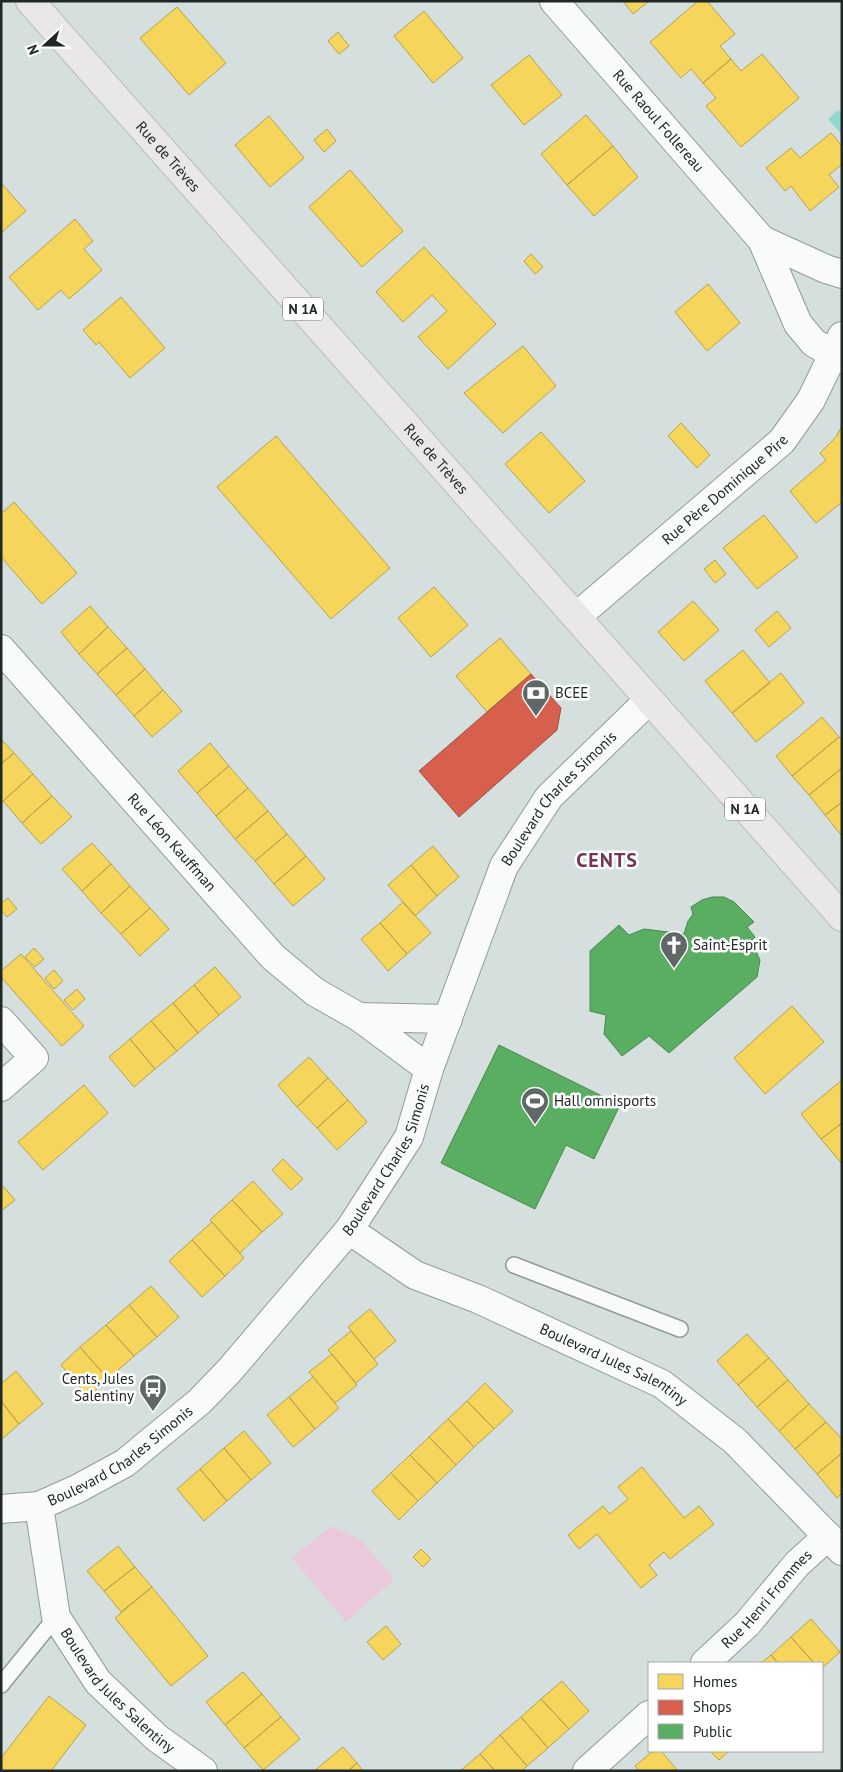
<svg xmlns="http://www.w3.org/2000/svg" width="843" height="1772" font-family="'PT Sans',sans-serif">
<style>
.green{fill:#eac9dc}
.water{fill:#91d7d0}
.homes{fill:#f6d55c;stroke:#b6a14c}
.shops{fill:#d6604d;stroke:#9f4f42}
.public{fill:#5aae61;stroke:#498650}
.lines{fill:none;stroke-linecap:round;stroke-linejoin:round}
.lane-casing{stroke:#929b99;stroke-width:18}
.street-casing{stroke:#929b99;stroke-width:30}
.primary-casing{stroke:#b7bdbc;stroke-width:30}
.lane{stroke:#f9fafa;stroke-width:15}
.street{stroke:#f9fafa;stroke-width:28}
.primary{stroke:#eae7e9;stroke-width:28}
.labels{text-anchor:middle;stroke-width:5;stroke-linejoin:round;paint-order:stroke}
.shield{fill:#fff;stroke:#636868;stroke-width:1}
.shield-label{font-size:14px;font-weight:bold;fill:#202827}
.street-label{font-size:15px;fill:#202827;stroke:#fff}
.poi-label{font-size:15px;fill:#202827;stroke:#fff;text-anchor:start}
.district-label{font-size:20px;font-weight:bold;letter-spacing:1px;fill:#753558;stroke:#fff}
</style>
<rect width="100%" height="100%" fill="#d5e0de"/>
<!-- green -->
<path class="green" d="M331,1526L361,1540L392,1576V1581L346,1622L292,1558Z"/>
<!-- water -->
<path class="water" d="M838,110L842,114V135L828,119Z"/>
<!-- homes -->
<path class="homes" d="M623,1H649L633,14Z
M698,1H707L735,34L720,46L731,59L703,83L691,69L681,78L650,42Z
M177,7L226,63L189,95L140,38Z
M424,11L463,58L433,83L394,36Z
M338,32L349,46L339,54L328,41Z
M762,54L799,98L741,147L706,106L716,98L703,83L731,59L741,71Z
M529,55L562,95L524,125L491,85Z
M586,115L613,146L567,185L541,154Z
M269,116L304,158L270,187L235,145Z
M327,129L336,141L324,152L314,140Z
M831,133L842,146V164L829,175L839,187L810,211L791,186L785,191L766,168L791,148L800,158Z
M613,146L638,177L594,216L567,185Z
M350,170L403,231L362,267L309,207Z
M1,183L26,211L1,233Z
M75,219L93,241L84,249L102,270L69,299L61,290L38,310L9,277Z
M424,247L496,324L448,369L418,337L447,311L432,295L403,322L376,292Z
M531,254L543,267L535,274L524,261Z
M708,284L740,323L707,351L675,312Z
M121,297L165,348L130,378L99,342L96,345L83,330Z
M523,346L556,386L503,433L464,393Z
M681,423L710,455L697,468L668,436Z
M842,426V502L816,523L790,491L826,460L820,453L836,437Z
M541,432L585,481L549,513L505,464Z
M276,436L390,568L331,619L217,487Z
M14,502L77,573L42,604L1,557V514Z
M764,515L798,557L757,589L723,548Z
M715,560L726,574L715,583L704,569Z
M434,587L468,625L431,657L398,618Z
M693,601L719,630L684,661L658,632Z
M90,606L108,627L79,654L61,632Z
M777,611L791,628L769,647L755,630Z
M108,627L127,648L97,674L79,654Z
M500,638L531,674L487,712L456,676Z
M127,648L145,669L116,695L97,674Z
M743,650L770,683L732,713L705,681Z
M145,669L163,690L134,716L116,695Z
M781,673L804,703L756,742L732,713Z
M163,690L182,711L152,737L134,716Z
M822,717L839,737L792,776L776,756Z
M839,737L842,740V768L809,795L792,776Z
M1,739L14,753L1,764Z
M210,743L229,766L197,793L178,771Z
M14,753L33,774L3,801L1,800V764Z
M229,766L248,788L216,816L197,793Z
M842,768V802L825,815L809,795Z
M33,774L52,796L22,823L3,801Z
M248,788L268,811L235,839L216,816Z
M52,796L72,817L41,844L22,823Z
M842,802V836L825,815Z
M268,811L287,834L255,861L235,839Z
M287,834L306,856L274,884L255,861Z
M92,843L111,864L82,891L62,869Z
M433,846L459,877L437,896L411,865Z
M306,856L325,879L293,906L274,884Z
M111,864L130,886L101,913L82,891Z
M411,865L437,896L415,916L388,885Z
M130,886L150,908L121,934L101,913Z
M8,898L17,909L7,917L1,910V904Z
M403,902L431,933L407,954L380,923Z
M150,908L169,929L140,956L121,934Z
M380,923L407,954L388,971L361,939Z
M34,948L44,959L35,967L25,957Z
M21,954L84,1026L62,1046L1,977V971Z
M215,967L241,997L219,1015L194,985Z
M54,970L63,981L54,989L45,978Z
M194,985L219,1015L198,1033L173,1003Z
M77,989L85,999L73,1010L64,1000Z
M173,1003L198,1033L177,1051L151,1021Z
M792,1006L824,1042L765,1094L734,1058Z
M151,1021L177,1051L155,1069L130,1039Z
M130,1039L155,1069L134,1087L109,1057Z
M309,1057L328,1078L297,1107L278,1085Z
M328,1078L348,1100L317,1128L297,1107Z
M842,1080V1123L821,1139L801,1114Z
M84,1085L108,1113L43,1170L18,1142Z
M348,1100L367,1122L337,1150L317,1128Z
M842,1123V1164L821,1139Z
M283,1159L303,1179L291,1190L272,1170Z
M253,1181L283,1214L262,1232L232,1200Z
M1,1184L15,1200L1,1211Z
M232,1200L262,1232L240,1253L210,1220Z
M212,1222L244,1258L225,1276L192,1240Z
M192,1240L225,1276L202,1297L169,1261Z
M151,1286L179,1317L157,1337L129,1305Z
M129,1305L157,1337L134,1356L106,1325Z
M370,1309L396,1341L374,1359L348,1327Z
M106,1325L134,1356L108,1379L80,1347Z
M351,1331L378,1364L356,1383L328,1350Z
M747,1334L769,1358L738,1385L717,1361Z
M80,1347L108,1379L88,1397L61,1365Z
M332,1354L357,1385L335,1403L309,1372Z
M769,1358L788,1380L757,1407L738,1385Z
M16,1371L43,1404L19,1424L1,1401V1384Z
M313,1377L339,1408L315,1429L289,1397Z
M788,1380L809,1404L779,1431L757,1407Z
M485,1383L513,1411L494,1429L467,1401Z
M289,1397L315,1429L293,1447L267,1415Z
M1,1401L19,1424L1,1440Z
M467,1401L494,1429L474,1447L448,1419Z
M809,1404L826,1422L795,1449L779,1431Z
M448,1419L474,1447L456,1465L429,1437Z
M826,1422L842,1439V1453L817,1474L795,1449Z
M244,1431L271,1463L251,1480L224,1448Z
M429,1437L456,1465L437,1483L410,1455Z
M224,1448L251,1480L227,1501L200,1469Z
M842,1453V1493L837,1498L817,1474Z
M410,1455L437,1483L418,1501L391,1473Z
M642,1467L684,1518L699,1506L714,1524L670,1559L664,1552L649,1565L657,1575L641,1588L597,1534L579,1549L568,1535L603,1506L610,1514L628,1499L618,1487Z
M200,1469L227,1501L204,1521L177,1489Z
M391,1473L418,1501L399,1520L372,1491Z
M118,1546L135,1567L104,1591L87,1571Z
M421,1549L431,1559L423,1567L413,1557Z
M135,1567L152,1587L121,1612L104,1591Z
M152,1587L208,1656L171,1686L115,1618Z
M811,1619L840,1652L822,1668V1663H814L791,1637Z
M386,1626L401,1644L383,1660L367,1642Z
M791,1637L814,1663H778L771,1655Z
M771,1655L778,1663H761Z
M243,1672L262,1694L225,1725L206,1702Z
M562,1681L589,1711L569,1729L541,1699Z
M262,1694L281,1717L244,1748L225,1725Z
M49,1696L86,1725L51,1771H1V1758Z
M541,1699L569,1729L548,1748L521,1717Z
M281,1717L300,1739L263,1770L244,1748Z
M521,1717L548,1748L527,1766L500,1735Z
M500,1735L527,1766L522,1771H495L480,1754Z
M343,1747L357,1763L348,1771H314Z
M653,1751H661L678,1771H639L635,1766Z
M710,1751H729L719,1760Z
M480,1754L495,1771H460Z
M357,1763L363,1771H348Z"/>
<!-- shops -->
<path class="shops" d="M531,674L561,708L557,730L459,817L419,771Z"/>
<!-- public -->
<path class="public" d="M712,897H724L734,902L754,922L747,927L755,937L751,941L760,960L757,977L669,1053L649,1036L622,1056L604,1034L606,1015L590,1011V951L619,925L629,935L644,929L684,934L688,921L693,914L691,907L702,900Z
M499,1045L620,1105L594,1159L566,1145L535,1209L441,1163Z"/>
<g class="lines">
<!-- lane casing -->
<g class="lane-casing">
<path id="lane" d="M514,1265L680,1329
M1,1685L56,1617"/>
</g>
<!-- street casing -->
<g class="street-casing">
<g id="street">
<path id="s1" d="M554,1L762,240L798,324L814,343L842,359"/>
<path d="M762,240L826,269L842,274"/>
<path id="s2" d="M576,617L782,441L811,400L842,336"/>
<path id="s3" d="M1,649L273,957L315,992L359,1017L429,1069"/>
<path d="M359,1017L448,1019"/>
<path d="M1,1021L34,1058L1,1087"/>
<path id="s4" d="M349,1230L415,1275L478,1299L662,1384L735,1441L842,1551"/>
<path id="s5" d="M39,1506L56,1617L98,1682L157,1738L203,1771"/>
<path id="s6" d="M1,1509L39,1506L77,1489L125,1463L149,1443L199,1402L229,1371L349,1230L409,1137L429,1069L504,866L549,797L649,700"/>
<path id="s7" d="M705,1663L747,1624L797,1564L828,1536"/>
<path d="M587,1771L649,1715"/>
</g>
</g>
<!-- primary casing -->
<g class="primary-casing">
<g id="primary">
<path id="s8" d="M30,1L842,917"/>
</g>
</g>
<!-- lane -->
<use href="#lane" class="lane"/>
<!-- street -->
<use href="#street" class="street"/>
<!-- primary -->
<use href="#primary" class="primary"/>
</g>
<!-- icons -->
<defs>
<g id="bank-pin" transform="scale(1.4375)"><path d="M0 17L-7.5 6A9.5 9.5 0 1 1 7.5 6Z" fill="#5f6867" stroke="#fff"/><path d="M-6-4H6V4H-6ZM0-2.3a2.3 2.3 0 1 0 0 4.6a2.3 2.3 0 1 0 0-4.6Z" fill="#fff"/></g>
<g id="church-pin" transform="scale(1.4375)"><path d="M0 17L-7.5 6A9.5 9.5 0 1 1 7.5 6Z" fill="#5f6867" stroke="#fff"/><path d="M-1.2-6h2.4v3.5h3.3v2.4h-3.3V6h-2.4V-.1h-3.3v-2.4h3.3Z" fill="#fff"/></g>
<g id="stadium-pin" transform="scale(1.4375)"><path d="M0 17L-7.5 6A9.5 9.5 0 1 1 7.5 6Z" fill="#5f6867" stroke="#fff"/><path d="M0-5a6.5 5 0 1 0 0 10a6.5 5 0 1 0 0-10ZM-3.5-1.8h7v3.6h-7Z" fill="#fff"/></g>
<g id="bus-pin" transform="scale(1.4375)"><path d="M0 17L-7.5 6A9.5 9.5 0 1 1 7.5 6Z" fill="#5f6867" stroke="#fff"/><path d="M-5-6H5V4H4V6H2V4H-2V6H-4V4H-5ZM-3.5-4V0h7V-4ZM-3.5 1.2v1.5H-2V1.2ZM2 1.2v1.5H3.5V1.2Z" fill="#fff"/></g>
</defs>
<g fill-rule="evenodd">
<use href="#bank-pin" x="536" y="693"/>
<use href="#church-pin" x="674" y="945"/>
<use href="#stadium-pin" x="535" y="1101"/>
<use href="#bus-pin" x="153" y="1388"/>
</g>
<g class="labels">
<!-- shield labels -->
<g class="shield">
<rect x="283" y="297.5" width="40" height="23" rx="4"/>
<rect x="725" y="797.5" width="40" height="23" rx="4"/>
</g>
<g class="shield-label">
<text x="303" y="314">N 1A</text>
<text x="745" y="814">N 1A</text>
</g>
<!-- street labels -->
<g class="street-label">
<text dy="5" stroke="none"><textPath href="#s1" startOffset="159">Rue Raoul Follereau</textPath></text>
<text dy="5" stroke="none"><textPath href="#s8" startOffset="208">Rue de Trèves</textPath></text>
<text dy="5" stroke="none"><textPath href="#s8" startOffset="612">Rue de Trèves</textPath></text>
<text dy="5" stroke="none"><textPath href="#s2" startOffset="196">Rue Père Dominique Pire</textPath></text>
<text dy="5" stroke="none"><textPath href="#s6" startOffset="944">Boulevard Charles Simonis</textPath></text>
<text dy="5" stroke="none"><textPath href="#s3" startOffset="258">Rue Léon Kauffman</textPath></text>
<text dy="5" stroke="none"><textPath href="#s6" startOffset="539">Boulevard Charles Simonis</textPath></text>
<text dy="5" stroke="none"><textPath href="#s4" startOffset="298">Boulevard Jules Salentiny</textPath></text>
<text dy="5" stroke="none"><textPath href="#s6" startOffset="134">Boulevard Charles Simonis</textPath></text>
<text dy="5" stroke="none"><textPath href="#s7" startOffset="89">Rue Henri Frommes</textPath></text>
<text dy="5" stroke="none"><textPath href="#s5" startOffset="209">Boulevard Jules Salentiny</textPath></text>
</g>
<!-- poi labels -->
<g class="poi-label">
<text x="555" y="698">BCEE</text>
<text x="693" y="950">Saint-Esprit</text>
<text x="554" y="1106">Hall omnisports</text>
<text x="134" y="1384" text-anchor="end">Cents, Jules<tspan x="134" dy="17">Salentiny</tspan></text>
</g>
<!-- district labels -->
<g class="district-label">
<text x="607" y="867">CENTS</text>
</g>
</g>
<!-- border -->
<rect width="843" height="1772" fill="none" stroke="#202827" stroke-width="5"/>
<!-- legend -->
<rect x="648" y="1662" width="175" height="90" fill="#ffffff" stroke="#a6a9a9"/>
<rect x="658" y="1674" width="25" height="15" fill="#f6d55c" stroke="#a6a9a9"/>
<text x="693" y="1687" font-size="15" fill="#202827">Homes</text>
<rect x="658" y="1700" width="25" height="15" fill="#d6604d" stroke="#a6a9a9"/>
<text x="693" y="1712" font-size="15" fill="#202827">Shops</text>
<rect x="658" y="1724" width="25" height="15" fill="#5aae61" stroke="#a6a9a9"/>
<text x="693" y="1737" font-size="15" fill="#202827">Public</text>
<!-- north arrow -->
<g transform="translate(45 45) rotate(249)" stroke="#ffffff" stroke-width="4" paint-order="stroke">
<path d="M0-4L9 19L0 12L-9 19Z" fill="#202827"/>
<text y="-8" font-size="14" font-weight="bold" text-anchor="middle" fill="#202827">N</text>
</g>
</svg>
